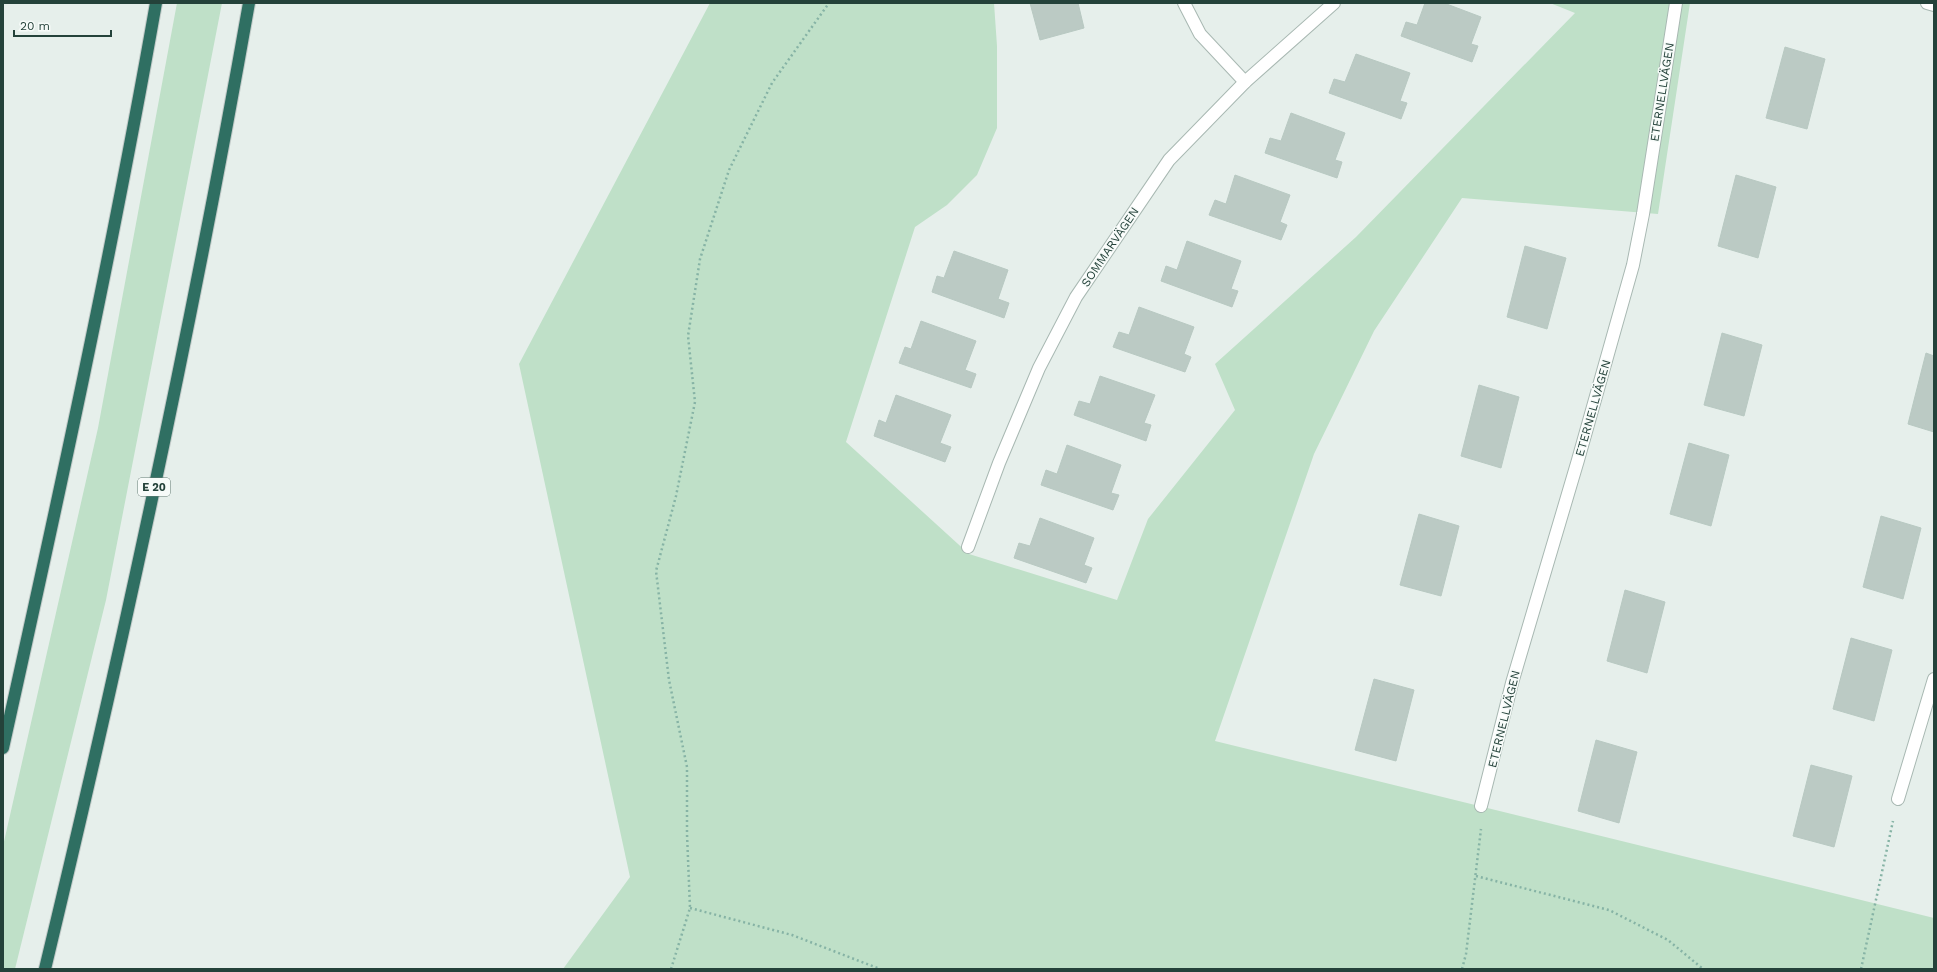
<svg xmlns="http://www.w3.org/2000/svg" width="1937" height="972" viewBox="0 0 1937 972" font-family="'Work Sans',sans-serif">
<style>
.green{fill:#bfe0c8}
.building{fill:#bbcac4;stroke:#b8c9c2}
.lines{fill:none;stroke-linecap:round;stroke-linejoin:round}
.minor-casing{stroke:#a8b8b2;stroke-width:14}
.highway-casing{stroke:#c2cac8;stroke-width:14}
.path{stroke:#86b3a5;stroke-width:2.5;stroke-dasharray:2 3;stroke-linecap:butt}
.minor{stroke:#fff;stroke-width:12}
.highway{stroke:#2f6f62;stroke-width:12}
.labels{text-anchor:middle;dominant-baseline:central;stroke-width:3;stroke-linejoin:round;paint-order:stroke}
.shield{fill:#f7fbf9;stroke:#637a73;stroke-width:1}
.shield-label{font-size:11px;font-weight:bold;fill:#24423a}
.street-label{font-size:12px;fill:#24423a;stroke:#f7fbf9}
</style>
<rect width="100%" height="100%" fill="#e6efeb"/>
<g class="green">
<path d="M177,3H222L106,600L15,969H3V846L98,428Z"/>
<path d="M710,3H994L997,46V128L977,175L947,205L915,227L846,442L969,554L1117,600L1148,519L1235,410L1215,364L1356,237L1575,13L1550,3H1690L1658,214L1462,198L1374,331L1314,454L1215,741L1934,918V969H563L630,877L519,364Z"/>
</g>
<g class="building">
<path d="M1030,3H1078L1084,28L1040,40Z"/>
<path d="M1425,3H1444L1481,17L1471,44L1478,46L1472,62L1401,36L1406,22L1417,25Z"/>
<path d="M1785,47L1825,59L1807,129L1766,118Z"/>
<path d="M1356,54L1410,73L1400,101L1407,103L1401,119L1329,93L1334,79L1345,82Z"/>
<path d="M1291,113L1345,133L1335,160L1342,162L1337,178L1265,153L1270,138L1281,141Z"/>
<path d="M1235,175L1290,195L1280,222L1287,225L1281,240L1209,215L1215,200L1226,204Z"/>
<path d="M1736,175L1776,187L1758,258L1718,246Z"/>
<path d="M1187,241L1241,261L1231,289L1238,291L1232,307L1161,281L1166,266L1177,270Z"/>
<path d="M1525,246L1566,258L1547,329L1507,317Z"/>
<path d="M954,251L1008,270L998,299L1009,303L1004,318L932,292L937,276L944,278Z"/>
<path d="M1139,307L1194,327L1184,354L1191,357L1185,372L1113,347L1119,332L1129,335Z"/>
<path d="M921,321L976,341L965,370L976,374L971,388L899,363L905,347L911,349Z"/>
<path d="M1722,333L1762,345L1744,416L1704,405Z"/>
<path d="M1926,353L1934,356V432L1908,424Z"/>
<path d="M1100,376L1155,395L1144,423L1151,425L1146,441L1074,415L1079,401L1090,404Z"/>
<path d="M1479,385L1519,397L1501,468L1461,456Z"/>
<path d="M896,395L951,415L940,443L951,447L945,462L874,436L879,420L886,423Z"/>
<path d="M1689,443L1729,455L1711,526L1670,514Z"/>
<path d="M1067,445L1121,465L1111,493L1119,495L1113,510L1041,485L1046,470L1057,474Z"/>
<path d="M1419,514L1459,526L1441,596L1400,585Z"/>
<path d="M1881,516L1921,528L1903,599L1863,587Z"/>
<path d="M1040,518L1094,538L1084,565L1092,568L1086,583L1014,558L1019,543L1030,546Z"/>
<path d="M1625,590L1665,602L1647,673L1607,661Z"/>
<path d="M1851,638L1892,650L1874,721L1833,709Z"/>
<path d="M1374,679L1414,690L1396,761L1355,750Z"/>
<path d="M1596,740L1637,752L1619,823L1578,811Z"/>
<path d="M1811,765L1852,776L1834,847L1793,836Z"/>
</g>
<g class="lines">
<defs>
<g id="minor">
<path d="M1184,3L1200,34L1245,82"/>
<path d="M1927,3L1934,5"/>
<path d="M968,547L999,463L1039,368L1076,297L1169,160L1245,82L1334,3"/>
<path d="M1898,799L1934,679"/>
<path d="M1481,806L1512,683L1578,460L1633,265L1643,214L1676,3"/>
</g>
<g id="highway">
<path d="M3,748C58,500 112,253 156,3"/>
<path d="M45,969C122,649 192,327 249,3"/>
</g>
</defs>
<use href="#minor" class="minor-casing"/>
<use href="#highway" class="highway-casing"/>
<g class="path">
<path d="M1476,876L1609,910L1668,940L1703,969"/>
<path d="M690,908L792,935L880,969"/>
<path d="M671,969L690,908L687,834V767L669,680L656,571L676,496L695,402L688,336L700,259L729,170L772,83L829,3"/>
<path d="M1462,969L1466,954L1481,829"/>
<path d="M1861,969L1893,821"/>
</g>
<use href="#minor" class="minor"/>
<use href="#highway" class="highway"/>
</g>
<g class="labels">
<rect class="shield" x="138" y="478" width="32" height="18" rx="3"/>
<g class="shield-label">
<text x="154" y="487">E 20</text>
</g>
<g class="street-label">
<text transform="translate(1662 92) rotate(-81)">ETERNELLVÄGEN</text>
<text transform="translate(1110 247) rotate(-56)">SOMMARVÄGEN</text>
<text transform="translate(1593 408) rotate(-74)">ETERNELLVÄGEN</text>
<text transform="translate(1504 719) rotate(-76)">ETERNELLVÄGEN</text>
</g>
</g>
<rect width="1937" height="972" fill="none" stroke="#24423a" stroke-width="8"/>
<path d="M14 30v6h97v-6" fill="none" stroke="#24423a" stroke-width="2"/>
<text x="20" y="30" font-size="12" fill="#24423a" stroke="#f7fbf9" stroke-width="3" paint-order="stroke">20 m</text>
</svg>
